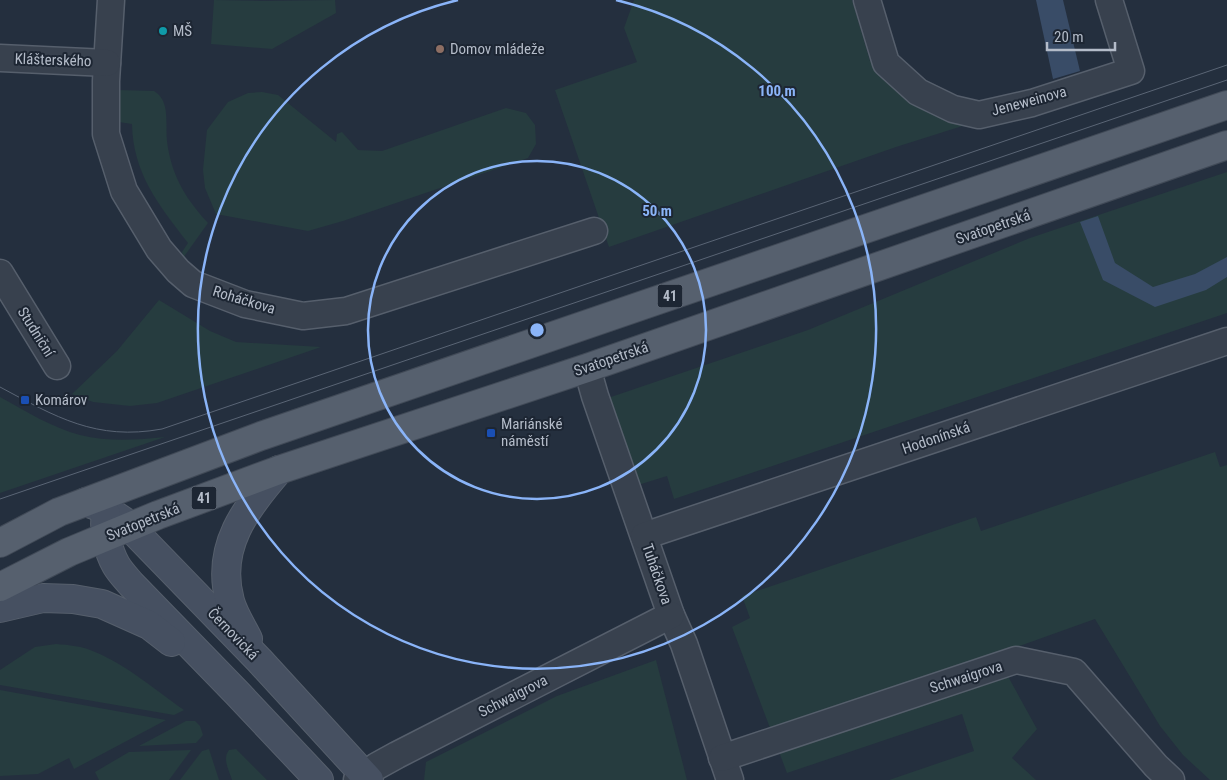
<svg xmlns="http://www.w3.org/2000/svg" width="1227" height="780" viewBox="0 0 1227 780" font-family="'Roboto Condensed',sans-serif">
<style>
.green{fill:#263c3f}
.water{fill:#394c67}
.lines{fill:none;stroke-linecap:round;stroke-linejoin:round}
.street-casing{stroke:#565f6c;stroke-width:29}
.secondary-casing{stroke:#565f6c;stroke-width:30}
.primary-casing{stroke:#414a57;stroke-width:30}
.street{stroke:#38414e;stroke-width:26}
.secondary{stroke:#465061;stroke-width:28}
.primary{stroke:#56606e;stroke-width:28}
.tram{stroke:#5a6575;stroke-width:1}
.ring{fill:none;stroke:#8ab4f8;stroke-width:2.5}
.culture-dot{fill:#0f9aa8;stroke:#1d2633;stroke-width:2}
.education-dot{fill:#8d6e63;stroke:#1d2633;stroke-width:2}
.transit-dot{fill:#1a4fb4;stroke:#1d2633;stroke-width:2}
.labels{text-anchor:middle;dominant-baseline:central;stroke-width:4;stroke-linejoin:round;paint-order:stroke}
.shield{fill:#1d2633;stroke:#878f9c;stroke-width:1}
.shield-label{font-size:14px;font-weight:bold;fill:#b4bcc9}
.poi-label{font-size:15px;fill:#b4bcc9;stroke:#1d2633;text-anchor:start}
.street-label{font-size:15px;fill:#b4bcc9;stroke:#1d2633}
.centre{fill:#8ab4f8;stroke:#1d2633;stroke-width:2.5}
.ring-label{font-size:15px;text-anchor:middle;font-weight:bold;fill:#8ab4f8;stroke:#1d2633;stroke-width:4;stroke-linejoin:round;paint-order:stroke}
</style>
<rect width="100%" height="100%" fill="#242f3e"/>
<g class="green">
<path d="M214,0L264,1L335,0L336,13L272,49L211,44Z"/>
<path d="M634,0H852L870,61L934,97L1013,110L896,147L609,247L555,90L637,62L624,28Z"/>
<path d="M117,90L154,91C171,101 165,125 167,141C168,150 170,159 173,168C180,189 193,207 208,223L183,258L182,252L188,243C159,205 133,174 132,124L119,122Z"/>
<path d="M262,92L278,95L336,142L337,134L342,132L358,150L382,151L506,108L526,113L535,125L536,144L528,158L343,221L308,231L216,214L205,188L203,170L207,130L228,102L248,93Z"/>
<path d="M1227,172V313L674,499L667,476L638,485L608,398L808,330L1030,238Z"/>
<path d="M159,300L210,331L236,342L321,347L157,403L130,406L93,402L72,394L117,351Z"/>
<path d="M0,397C25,411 53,428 80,435C108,442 137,440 165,437L0,493Z"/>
<path d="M1215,452L1220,467L1227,465V780H1210L1183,755L1160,726L1095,619L997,654L1005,671L1037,729L1012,758L1036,780H889L974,751L962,714L787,773L732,627L750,618L742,596L976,517L981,531Z"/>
<path d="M56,644C69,645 82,646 95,652C127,665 155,690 184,710L174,715L0,685V670L35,647Z"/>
<path d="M656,660L687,780H424L426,762L557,696Z"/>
<path d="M0,690L166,720L74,769L69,758L38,774L0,776Z"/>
<path d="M186,721H195L200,726L203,735L196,743L139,746Z"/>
<path d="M209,749L219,780H180L202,751Z"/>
<path d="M236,749L267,780H232C229,770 222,759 229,750Z"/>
<path d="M191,750L169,780H99L95,772L129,752Z"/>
</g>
<g class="water">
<path d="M1036,0H1063L1080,71L1053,79Z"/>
<path d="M1098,216L1115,263L1153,287L1195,274L1227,257V277L1206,290L1155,307L1103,280L1080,222Z"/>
</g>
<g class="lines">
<defs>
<g id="street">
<path d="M111,0L106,81V134L124,191L159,249L178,271L193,284L245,304L303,316L346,311L594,231"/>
<path d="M867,0L886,63L918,92L953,109L979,115L1032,103L1131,71L1109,0"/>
<path d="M0,58L107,63"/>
<path d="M0,273L57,366"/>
<path d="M587,368L595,396L671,615L684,644L730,780"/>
<path d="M644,536L1227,341"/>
<path d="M722,758L1016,660L1074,672L1156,766L1171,780"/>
<path d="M357,780L377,766L397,755L671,615"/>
</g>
<g id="secondary">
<path d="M86,502L107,510L125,522L259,660L369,780"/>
<path d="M106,514C103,529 108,551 116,565C120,572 126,578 131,584L237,693L319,780"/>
<path d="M0,608L43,598L73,599L102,604L149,625L171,642"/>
<path d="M248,639C242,627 233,613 230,601C215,547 246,508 279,470"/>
</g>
<g id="primary">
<path d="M0,543L59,512L261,436L1227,105"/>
<path d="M0,587L69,552L158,515L279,470L587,368L1227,145"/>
</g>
</defs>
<use href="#street" class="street-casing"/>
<use href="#secondary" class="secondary-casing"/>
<use href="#primary" class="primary-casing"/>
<use href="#street" class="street"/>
<use href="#secondary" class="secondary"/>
<use href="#primary" class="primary"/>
<g class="tram">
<path d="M0,387C56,417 96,441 162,429L1227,65"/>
<path d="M0,499L1227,80"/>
</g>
</g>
<g class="ring">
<circle cx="537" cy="330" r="169"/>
<path d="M616 0A339 339 0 1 1 458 0"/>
</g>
<circle class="culture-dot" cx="163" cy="31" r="5"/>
<circle class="education-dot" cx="440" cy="49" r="5"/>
<g class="transit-dot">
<rect x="20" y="395" width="10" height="10" rx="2.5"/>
<rect x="486" y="428" width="10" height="10" rx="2.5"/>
</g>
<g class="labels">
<g class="shield">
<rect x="657.5" y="284.5" width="25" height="23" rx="4"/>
<rect x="191.5" y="486.5" width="25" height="23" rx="4"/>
</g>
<g class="shield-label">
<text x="670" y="296">41</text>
<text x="204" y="498">41</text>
</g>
<g class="poi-label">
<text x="173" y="31">MŠ</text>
<text x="450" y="49">Domov mládeže</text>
<text x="35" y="400">Komárov</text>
<text x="501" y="424">Mariánské<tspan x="501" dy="17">náměstí</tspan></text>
</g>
<g class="street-label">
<text transform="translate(53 60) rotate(2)">Klášterského</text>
<text transform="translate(1029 101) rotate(-15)">Jeneweinova</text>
<text transform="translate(993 227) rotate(-19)">Svatopetrská</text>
<text transform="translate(244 300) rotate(17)">Roháčkova</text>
<text transform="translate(36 332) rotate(58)">Studniční</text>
<text transform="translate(611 359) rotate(-19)">Svatopetrská</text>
<text transform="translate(936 438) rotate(-19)">Hodonínská</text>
<text transform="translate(143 522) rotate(-22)">Svatopetrská</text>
<text transform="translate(657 574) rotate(71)">Tuháčkova</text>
<text transform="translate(233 634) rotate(46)">Černovická</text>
<text transform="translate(966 677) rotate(-18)">Schwaigrova</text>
<text transform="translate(513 696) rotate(-27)">Schwaigrova</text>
</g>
</g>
<circle cx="537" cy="330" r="8" class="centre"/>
<g class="ring-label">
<text x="777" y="96">100 m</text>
<text x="657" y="216">50 m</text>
</g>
<path d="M1047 42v8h68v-8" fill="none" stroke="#b4bcc9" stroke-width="2.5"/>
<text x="1054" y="42" font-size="15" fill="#b4bcc9" stroke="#1d2633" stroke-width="4" paint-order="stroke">20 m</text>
</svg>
